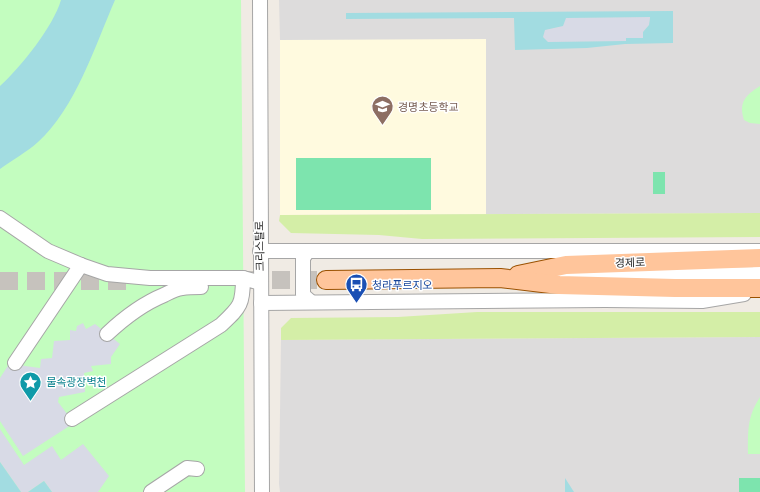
<svg xmlns="http://www.w3.org/2000/svg" width="760" height="492" viewBox="0 0 760 492" font-family="'Sofia Sans Condensed','Noto Sans KR',sans-serif">
<style>
.residential{fill:#dddcdc}
.education{fill:#fffadf}
.grass{fill:#d4eea7}
.park{fill:#c3fdbf}
.pitch{fill:#7de4ae}
.plaza{fill:#d8dae6}
.water{fill:#a2dce1;fill-rule:evenodd}
.lines{fill:none;stroke-linecap:round;stroke-linejoin:round}
.major-tunnel{stroke:#c6c2bd;stroke-width:18;stroke-dasharray:18 9;stroke-linecap:butt}
.minor-casing{stroke:#a6a6a6;stroke-width:16}
.major-casing{stroke:#9a5100;stroke-width:20}
.minor{stroke:#fff;stroke-width:14}
.major{stroke:#ffc59b;stroke-width:18}
.labels{text-anchor:middle;dominant-baseline:central;stroke-width:3;stroke-linejoin:round;paint-order:stroke}
.education-label{font-size:11px;fill:#785e54;stroke:#fff;text-anchor:start}
.street-label{font-size:11px;fill:#1f1f1f;stroke:#fff}
.transit-label{font-size:11px;fill:#164399;stroke:#fff;text-anchor:start}
.culture-label{font-size:11px;fill:#0d838f;stroke:#fff;text-anchor:start}
</style>
<rect width="100%" height="100%" fill="#f0ebe4"/>
<g class="residential">
<path d="M279,0H760V213L486,214V40H280Z"/>
<path d="M760,337V492H280L279,484L281,340Z"/>
</g>
<path class="education" d="M486,39V214L280,215V40Z"/>
<g class="grass">
<path d="M760,213V237L422,239L379,235L291,233L279,221L280,215Z"/>
<path d="M477,312H760V337L281,340V328L291,318L398,317Z"/>
</g>
<g class="park">
<path d="M0,0H241L245,492H0Z"/>
<path d="M760,86V124L750,123L744,120C738,102 746,95 760,86Z"/>
<path d="M760,397V454H748C748,431 747,417 760,397Z"/>
</g>
<g class="pitch">
<rect x="296" y="158" width="135" height="52"/>
<rect x="653" y="172" width="12" height="22"/>
<rect x="739" y="478" width="21" height="14"/>
</g>
<g class="plaza">
<path d="M650,17L649,25L643,32V38H626V41L548,42L543,37L545,30L560,27L566,18Z"/>
<path d="M83,323L86,329L95,324L120,344L111,357V364L91,366L93,371L84,373L85,392L59,397L58,402L74,423L23,456L0,421V378L11,361L25,366L40,368L41,359L52,358L54,341L70,340V330L76,331L77,326Z"/>
<path d="M0,429L24,465L52,446L61,460L83,444L109,476L98,492H52L44,481L28,492H21L0,462Z"/>
</g>
<g class="water">
<path d="M61,0H115C95,46 75,109 38,142C27,152 12,160 0,169V86C21,67 53,27 61,0Z"/>
<path d="M673,11V43L625,44L587,48L515,50L514,18L346,19V13ZM566,18L650,17V18L649,25L643,32V38H626V41L548,42L543,37L545,30L563,26Z"/>
<path d="M0,462L21,492H0Z"/>
<path d="M565,478L574,492H565Z"/>
<path d="M44,481L52,492H28Z"/>
</g>
<g class="lines">
<g class="major-tunnel">
<path d="M245,280H326"/>
<path d="M0,281H129"/>
</g>
<defs>
<g id="minor">
<path d="M260,0L262,492"/>
<path d="M0,218L48,251L81,265L107,274L150,278H243L261,283"/>
<path d="M260,251H760"/>
<path d="M308,251L303,258V295L311,302"/>
<path d="M544,275L760,274"/>
<path d="M261,303L605,300L702,301L744,294"/>
<path d="M107,334C124,318 142,304 164,295C170,292 175,289 182,288C188,287 194,287 201,287"/>
<path d="M15,363L81,265"/>
<path d="M72,419L221,325C240,307 243,305 243,278"/>
<path d="M151,492L187,468L197,469"/>
</g>
<g id="major">
<path d="M518,275L566,265L760,258"/>
<path d="M326,280L500,278L559,285L675,288H760"/>
</g>
</defs>
<use href="#minor" class="minor-casing"/>
<use href="#major" class="major-casing"/>
<use href="#minor" class="minor"/>
<use href="#major" class="major"/>
</g>
<defs>
<symbol id="school-pin" viewBox="-11 -11 22 30"><path d="M0 17L-7.5 6A9.5 9.5 0 1 1 7.5 6Z" fill="#8d6e63" stroke="#fff"/><path d="M0-5L7-2L0 1L-7-2ZM-4 1L0 2.5L4 1V4Q0 6-4 4Z" fill="#fff"/></symbol>
<symbol id="bus-pin" viewBox="-11 -11 22 30"><path d="M0 17L-7.5 6A9.5 9.5 0 1 1 7.5 6Z" fill="#1a4fb4" stroke="#fff"/><path d="M-5-6H5V4H4V6H2V4H-2V6H-4V4H-5ZM-3.5-4V0h7V-4ZM-3.5 1.2v1.5H-2V1.2ZM2 1.2v1.5H3.5V1.2Z" fill="#fff"/></symbol>
<symbol id="sight-pin" viewBox="-11 -11 22 30"><path d="M0 17L-7.5 6A9.5 9.5 0 1 1 7.5 6Z" fill="#0f9aa8" stroke="#fff"/><path d="M0-6L1.8-2.2L6-1.7L2.9 1.2L3.7 5.4L0 3.3L-3.7 5.4L-2.9 1.2L-6-1.7L-1.8-2.2Z" fill="#fff"/></symbol>
</defs>
<g fill-rule="evenodd">
<use href="#school-pin" x="370" y="94" width="25" height="34"/>
<use href="#bus-pin" x="344" y="272" width="25" height="34"/>
<use href="#sight-pin" x="18" y="370" width="25" height="34"/>
</g>
<g class="labels">
<g class="education-label">
<text x="398" y="107">경명초등학교</text>
</g>
<g class="street-label">
<text transform="translate(260 246) rotate(-91)">크리스탈로</text>
<text transform="translate(630 263) rotate(-2)">경제로</text>
</g>
<g class="transit-label">
<text x="372" y="285">청라푸르지오</text>
</g>
<g class="culture-label">
<text x="46" y="382">물속광장벽천</text>
</g>
</g>
</svg>
